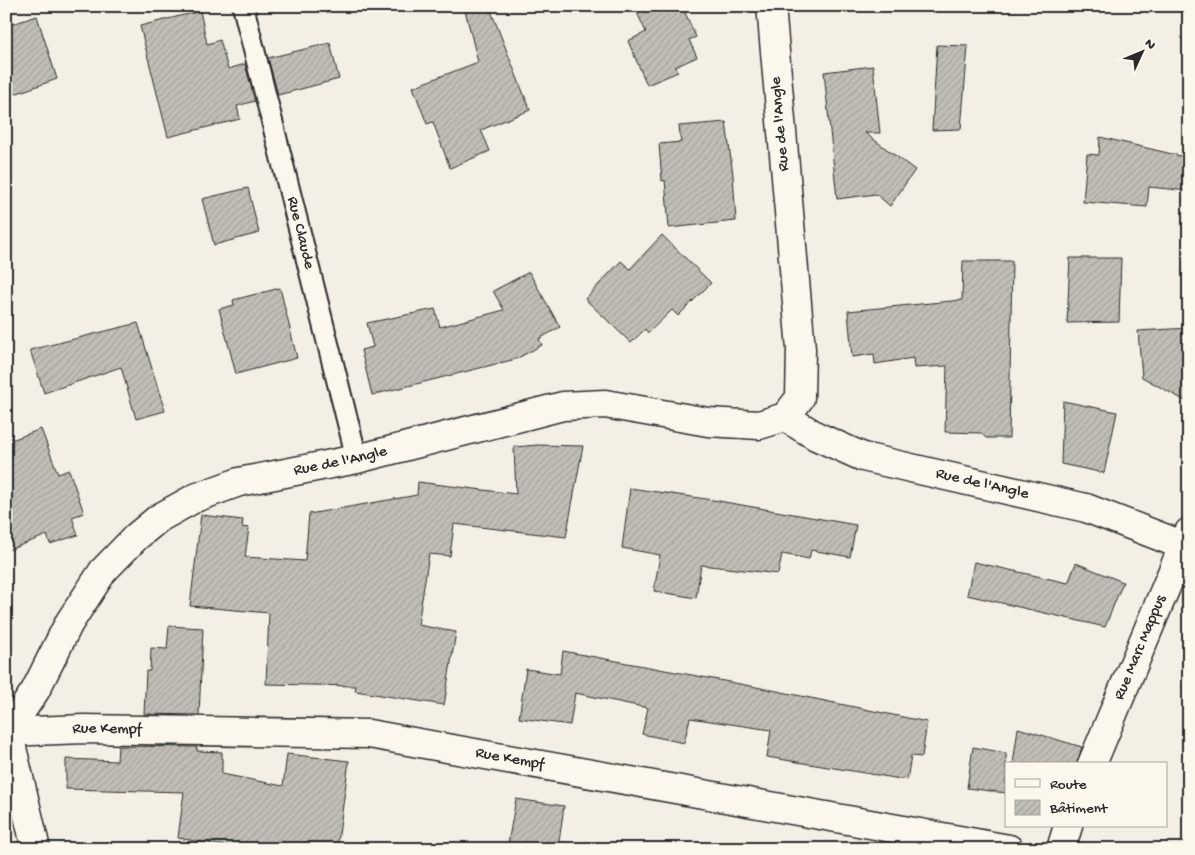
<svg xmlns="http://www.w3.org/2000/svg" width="1195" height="855" viewBox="0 0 1195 855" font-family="'Gochi Hand',sans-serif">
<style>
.building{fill:url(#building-hatch);stroke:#2b2b2b}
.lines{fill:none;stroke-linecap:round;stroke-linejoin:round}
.service-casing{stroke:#2b2b2b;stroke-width:24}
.minor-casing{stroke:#2b2b2b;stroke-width:31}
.service{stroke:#fbf7ec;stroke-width:20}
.minor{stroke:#fbf7ec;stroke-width:28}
.labels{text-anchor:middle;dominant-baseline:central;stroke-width:4;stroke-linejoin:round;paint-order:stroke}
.street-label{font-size:16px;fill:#2b2b2b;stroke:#fbf7ec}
</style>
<defs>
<pattern id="building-hatch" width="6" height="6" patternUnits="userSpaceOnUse" patternTransform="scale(1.25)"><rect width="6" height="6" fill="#c0beb6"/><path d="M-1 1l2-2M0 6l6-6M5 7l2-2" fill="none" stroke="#a5a39d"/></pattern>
</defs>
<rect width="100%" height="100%" fill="#f3efe4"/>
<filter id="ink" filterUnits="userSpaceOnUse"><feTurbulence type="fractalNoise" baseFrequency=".02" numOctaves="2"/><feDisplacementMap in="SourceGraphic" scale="10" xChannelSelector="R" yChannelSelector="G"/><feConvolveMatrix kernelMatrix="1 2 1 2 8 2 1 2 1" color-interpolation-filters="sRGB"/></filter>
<g filter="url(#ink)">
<g class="building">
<path d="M464,6H489L530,110L481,130L490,151L450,168L433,122L427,124L413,87L478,62Z"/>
<path d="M634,6H682L696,37L689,40L697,57L675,67L678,72L647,85L628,41L646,32Z"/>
<path d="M200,11L207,44L220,40L228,69L245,64L255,101L237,106L240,119L168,137L140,26Z"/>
<path d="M37,16L57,79L6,97V26Z"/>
<path d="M330,43L339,79L278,95L268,58Z"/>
<path d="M937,45L968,46L961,129L932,130Z"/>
<path d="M873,66L880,133H865L915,170L890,206L876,194L837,199L824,72Z"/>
<path d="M726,122L733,175L736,221L669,228L665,180L662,181L659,144L681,142L679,126Z"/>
<path d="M1100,137L1189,158V191L1149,187L1147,207L1083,202L1087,154L1099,155Z"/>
<path d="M248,188L259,233L214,245L202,199Z"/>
<path d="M662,235L711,283L678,316L672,310L648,333L645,329L631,343L585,299L621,261L630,269Z"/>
<path d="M1070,258H1121L1119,322L1067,323Z"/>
<path d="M963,261H1012L1009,438H986L981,433L945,432L947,366L914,368L913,358L875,364L874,354L852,357L848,311L962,300Z"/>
<path d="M529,272L560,327L539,339L542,345L516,359L372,395L361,350L373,347L367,323L435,309L440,327L504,310L493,291Z"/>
<path d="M280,288L297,358L236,374L219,309L234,305L233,300Z"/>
<path d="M138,323L165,411L136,419L121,367L44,393L30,350Z"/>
<path d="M1189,328V403L1142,377L1138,331Z"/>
<path d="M1063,401L1117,412L1104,473L1061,464Z"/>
<path d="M41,429L58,474L69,470L84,513L72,517L78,535L50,544L47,535L6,551V442Z"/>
<path d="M538,445L583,446L566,537L454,524L450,556L429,554L418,625L456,632L444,705L355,691L356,686L266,684L269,613L190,606L201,515L243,520L242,527L249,528L245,557L305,561L309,514L417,495L418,482L516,494L514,447Z"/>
<path d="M630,488L713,500L856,525L850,557L811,550L809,559L782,554L778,574L701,565L696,598L654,591L660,555L622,548Z"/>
<path d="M974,562L1068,583L1076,563L1123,582L1105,627L967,595Z"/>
<path d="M169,626L203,628L199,715L144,714L146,671H150L151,648L167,649Z"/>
<path d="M563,651L772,690L927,722L922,757L911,756L907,780L767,757L771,730L690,718L684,743L642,734L648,708L575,693L570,725L519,718L526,669L560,674Z"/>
<path d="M1018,728L1082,747L1077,764H1013Z"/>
<path d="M118,746L197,747V751L222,752V774L283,786L287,754L349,761L337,849H225V846L178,838L184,792L66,789V759L117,761Z"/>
<path d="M973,747L1006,753V793L967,788Z"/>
<path d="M516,799L564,806L558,849H507Z"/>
</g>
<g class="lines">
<defs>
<g id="service">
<path id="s1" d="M243,6L357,459"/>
</g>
<g id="minor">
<path id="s2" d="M785,417L816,436L863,457L1086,508L1182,545"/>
<path id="s3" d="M8,731L35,691L69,623L103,571L136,537L159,518L195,498L239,482L357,459L563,406L605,404L708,422L759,425L785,417L800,398L801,349L771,6"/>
<path d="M8,731L36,849"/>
<path id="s4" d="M6,732L84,729L369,734L1009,849"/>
<path id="s5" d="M1092,764L1189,532"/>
<path d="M1061,849L1068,826"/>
</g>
</defs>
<use href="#service" class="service-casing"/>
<use href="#minor" class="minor-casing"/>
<use href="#service" class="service"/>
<use href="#minor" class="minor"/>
</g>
</g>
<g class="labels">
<g class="street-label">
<text transform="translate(781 124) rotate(-95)">Rue de l'Angle</text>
<text stroke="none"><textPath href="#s1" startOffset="234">Rue Claude</textPath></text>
<text stroke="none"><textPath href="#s3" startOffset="455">Rue de l'Angle</textPath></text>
<text stroke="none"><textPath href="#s2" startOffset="210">Rue de l'Angle</textPath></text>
<text stroke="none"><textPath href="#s5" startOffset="126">Rue Marc Mappus</textPath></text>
<text stroke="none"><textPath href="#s4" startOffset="101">Rue Kempf</textPath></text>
<text stroke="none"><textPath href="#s4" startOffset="506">Rue Kempf</textPath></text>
</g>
</g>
<rect width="1195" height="855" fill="none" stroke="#fbf7ec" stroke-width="25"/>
<rect x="12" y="12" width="1170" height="830" fill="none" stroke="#2b2b2b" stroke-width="2" filter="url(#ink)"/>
<rect x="1005" y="762" width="162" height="65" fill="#fbf7ec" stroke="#a8a59f"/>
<rect x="1015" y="779" width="25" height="8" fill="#fbf7ec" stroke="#a8a59f"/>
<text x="1050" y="788" font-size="15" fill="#2b2b2b">Route</text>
<rect x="1015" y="800" width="25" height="15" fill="url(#building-hatch)" stroke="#a8a59f"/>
<text x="1050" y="812" font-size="15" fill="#2b2b2b">Bâtiment</text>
<g transform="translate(1142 52) rotate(46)" stroke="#fbf7ec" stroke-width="4" paint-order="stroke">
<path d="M0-4L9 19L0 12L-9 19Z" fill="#2b2b2b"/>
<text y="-8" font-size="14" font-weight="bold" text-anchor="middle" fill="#2b2b2b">N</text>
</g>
</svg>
